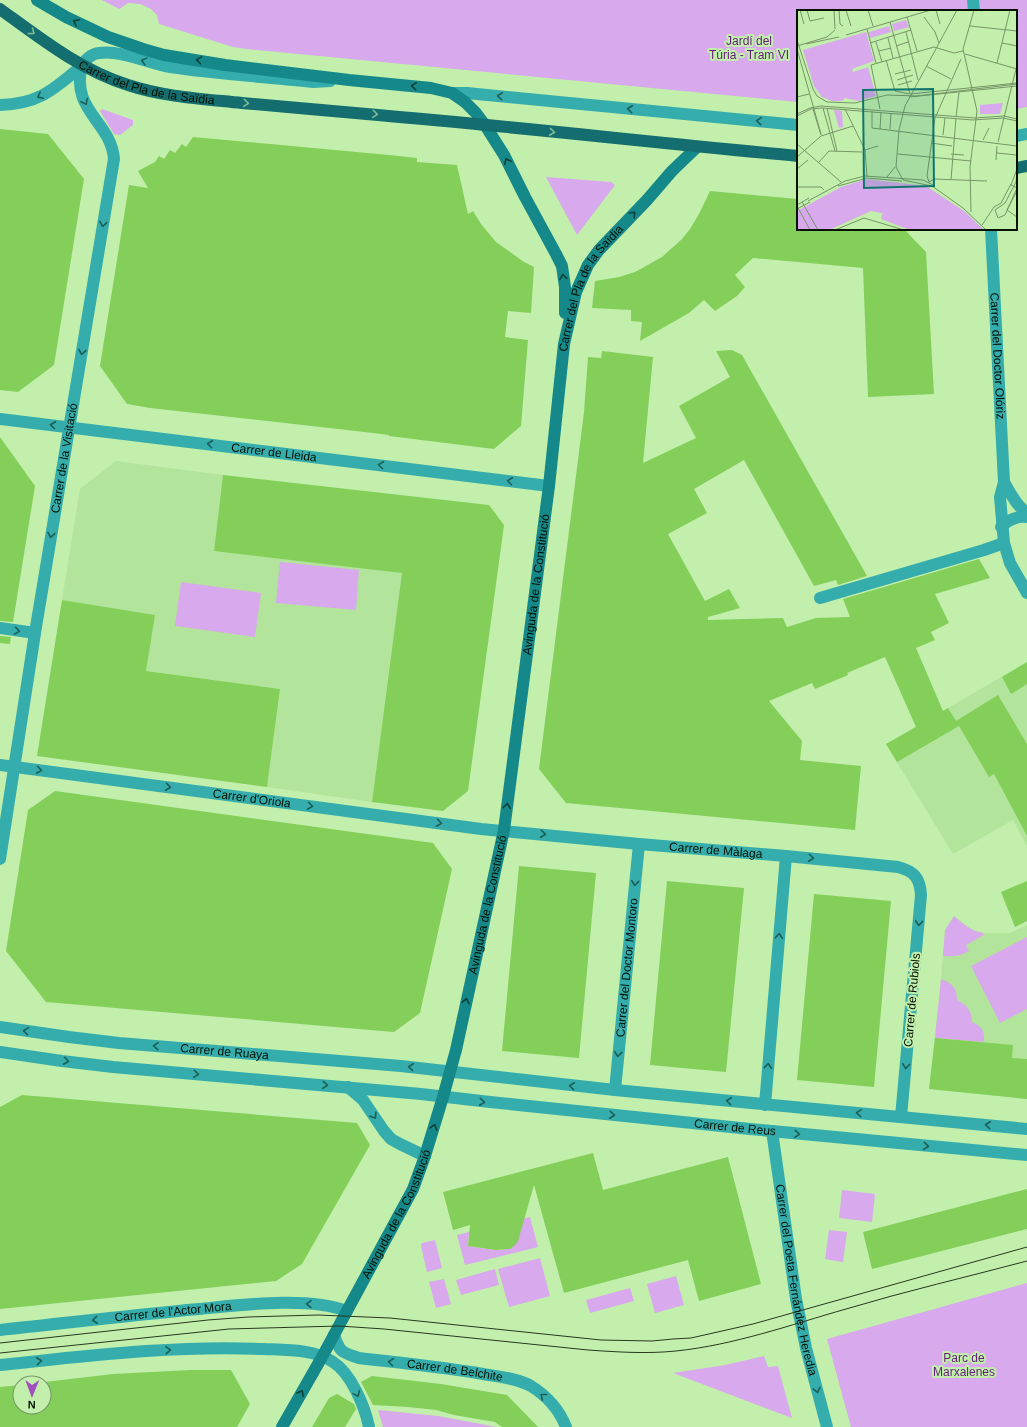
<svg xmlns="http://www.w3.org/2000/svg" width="1027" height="1427" viewBox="0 0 1027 1427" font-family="Arial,sans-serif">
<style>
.built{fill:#b3e49b}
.green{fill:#d8a9ec;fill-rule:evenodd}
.building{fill:#84ce5a}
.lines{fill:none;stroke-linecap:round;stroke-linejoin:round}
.pedestrian{stroke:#35adad;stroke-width:12}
.minor{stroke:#35adad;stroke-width:12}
.tertiary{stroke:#35adad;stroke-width:12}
.secondary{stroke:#158889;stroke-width:12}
.primary{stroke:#146d6e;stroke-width:12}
.tram{stroke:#26391f;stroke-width:1}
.oneway{stroke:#0b4137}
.oneway2{stroke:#7cbb93}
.oneway3{stroke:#1c5f56}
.labels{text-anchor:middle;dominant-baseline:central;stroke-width:4;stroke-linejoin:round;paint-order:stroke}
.park-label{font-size:12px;fill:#631c7c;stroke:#c2efac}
.street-label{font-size:12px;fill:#041100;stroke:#c2efac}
.inset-road{fill:none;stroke:#769667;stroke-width:1}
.view{fill:#0f766e;fill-opacity:0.15;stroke:#0f766e;stroke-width:2}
.inset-edge{fill:none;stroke:#041100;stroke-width:2}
</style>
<rect width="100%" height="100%" fill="#c2efac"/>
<g class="built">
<path d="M116,461L223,475L214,551L373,569L403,570L372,802L267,787L280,689L146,671L154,615L62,600L80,489Z"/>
<path d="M1027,662V846L1013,820L953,854L886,744Z"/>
<path d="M954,916L971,929L983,933H1010L1027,925V1099L929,1089L941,979L945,930Z"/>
</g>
<g class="green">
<path d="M102,0H1027V107L1016,109V11H798V102L246,49L233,47L159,24L157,15L151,9L140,4L128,3L119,9Z"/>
<path d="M102,109L133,120V125L120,135L114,134L100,111Z"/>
<path d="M546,177L611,182L615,185L577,235Z"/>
<path d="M280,562L359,570L356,610L276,603Z"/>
<path d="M181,582L261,593L255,637L175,626Z"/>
<path d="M954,916C963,924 971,931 983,933L984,935L966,945L969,951C960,956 953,957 943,956L945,930Z"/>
<path d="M1027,937V1009L1000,1023L971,966Z"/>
<path d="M941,979C952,983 957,988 957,1000C967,1005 972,1011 972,1022C982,1026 985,1032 984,1042L935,1038Z"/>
<path d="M842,1190L875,1194L872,1222L839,1218Z"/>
<path d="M530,1217L538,1247L465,1265L457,1235ZM520,1225C520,1260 492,1249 468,1246L469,1233L498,1236Z"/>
<path d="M829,1230L847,1232L843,1262L825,1259Z"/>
<path d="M435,1240L442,1268L427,1272L421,1246L422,1243Z"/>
<path d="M540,1258L550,1296L509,1307L498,1269Z"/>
<path d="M495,1269L499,1285L461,1295L456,1280Z"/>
<path d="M676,1276L684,1305L655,1313L647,1284Z"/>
<path d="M444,1279L451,1304L436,1308L429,1282Z"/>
<path d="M1027,1283V1427H851L827,1339Z"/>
<path d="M630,1288L634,1301L590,1313L586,1300Z"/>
<path d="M764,1356L768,1367L778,1366L792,1418L673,1373L725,1365Z"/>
<path d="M378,1410L438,1416L497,1427H383Z"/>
</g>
<g class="building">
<path d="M0,129L48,134L84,179L54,365L18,392L0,390Z"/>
<path d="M193,137L389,155L417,158V162L457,165L468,214L473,211L481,224L496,242L524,262L534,267L531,313L508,311L505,337L528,340L521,426L494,449L389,436V435L356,431L150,408L127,404L100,366L129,185L148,188L138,171L155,162L159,156L164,159L170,150L175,153L182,144L186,147Z"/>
<path d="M710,191L798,199V229H904L926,252L934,394L868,397L863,268L753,258L735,275L745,287L737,296L715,311L704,300L689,313L640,341L642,322L631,321V310L592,308L595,281L619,277L635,272L662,257L682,239L690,229L699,214Z"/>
<path d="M732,350L742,355L867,576L838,585L836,580L814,586L744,460L694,489L707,513L668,534L705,601L729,589L740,608L708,617V620L783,618L787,627L816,618L850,617L843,599L979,559L990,578L935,594L949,623L931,632L935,640L916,648L943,711L948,708L956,721L998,695L1027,744V836L994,774L989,777L959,726L897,762L886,744L916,727L885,657L847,673L848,675L815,689L812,683L769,701L802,741L800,760L861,766L855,830L566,803L539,769L584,412L588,357L601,358L602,351L653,357L643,463L696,438L679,406L730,377L716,351Z"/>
<path d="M0,437L35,486L13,622L0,621Z"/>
<path d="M223,475L489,505L504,525L468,791L443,811L372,802L402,573L214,551Z"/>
<path d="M62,600L155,615L146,671L280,689L267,787L37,756Z"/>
<path d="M0,636L11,637L10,644L0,643Z"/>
<path d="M1027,662V684L1011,694L1002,677Z"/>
<path d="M55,791L433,843L452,869L420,1013L394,1032L46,1002L6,951L28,810Z"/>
<path d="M519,866L596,873L579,1058L502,1051Z"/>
<path d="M667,881L744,888L726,1072L650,1065Z"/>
<path d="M1027,881V921L1015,927L1001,892Z"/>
<path d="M814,894L891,901L874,1087L797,1080Z"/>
<path d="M935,1038L1013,1045L1012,1058L1027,1059V1099L929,1089Z"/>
<path d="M22,1095L357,1123L370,1145L302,1264L276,1281L0,1309V1107Z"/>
<path d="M593,1153L603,1190L728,1157L761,1284L699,1301L688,1260L564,1293L534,1185L518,1241L515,1245L510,1249L496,1250L468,1246L470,1225L453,1230L443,1192Z"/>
<path d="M1027,1189V1229L872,1269L863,1232Z"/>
<path d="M190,1370H231L250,1404L237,1427H0V1387L20,1385V1407H44V1383H36L113,1374Z"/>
<path d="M372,1376L441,1384L507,1395L538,1427H502L495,1422L454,1415L436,1410L408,1407L373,1405L361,1382Z"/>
<path d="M337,1394L354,1404L356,1409L345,1427H312L329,1398Z"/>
</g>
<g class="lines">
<path class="pedestrian" d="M973,0L974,11"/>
<g class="minor">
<path d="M452,93H467L798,125"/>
<path d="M0,105C36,104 51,92 78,69C84,63 89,54 99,53C123,50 147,63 170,67C218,74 265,77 313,82L330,81"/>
<path d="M1016,136L1027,134"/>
<path id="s1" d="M991,229L1004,482L1000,497L1004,543L1010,563L1027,593"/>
<path id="s2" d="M0,419L549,486"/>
<path d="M1004,482C1011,494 1016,505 1027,513"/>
<path d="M1001,527C1008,520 1017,516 1027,517"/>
<path d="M820,598L984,550L1004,543"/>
<path d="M0,628L35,633"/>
<path id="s3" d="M0,765L481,829L639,844L786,856L898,867C914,871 920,878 921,895L901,1117"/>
<path id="s4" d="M0,859L35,633L114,159C111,121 70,111 82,65"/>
<path d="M348,1087L363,1100L384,1131L391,1139L400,1144L425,1156"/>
<path id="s5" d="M615,1090L639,844"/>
<path d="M765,1105L786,856"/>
<path id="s6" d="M772,1131L796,1299L806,1348L827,1427"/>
<path id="s7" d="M0,1330C66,1323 133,1315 199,1309C241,1305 308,1296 347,1311"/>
<path id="s8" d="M334,1335C340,1353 342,1352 359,1358C401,1363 442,1367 483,1374C499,1377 517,1378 531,1386C547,1396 559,1409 566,1427"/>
<path d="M0,1365C87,1356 175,1345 263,1349C285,1350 314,1349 333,1362C351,1373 365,1407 369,1427"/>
</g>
<g class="tertiary">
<path id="s9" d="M0,1027L69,1037L119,1043L401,1066L615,1090L1027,1129"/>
<path id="s10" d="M0,1052L62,1061L113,1067L421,1094L490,1102L750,1129L1027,1155"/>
</g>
<g class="secondary">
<path d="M37,0L66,17L108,37L143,49L164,55L225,65L349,80L431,88L452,93L465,102L476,113L485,125L504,155L525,197L556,254L562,266L565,287V313"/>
<path id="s11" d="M282,1427L322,1357L413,1189L425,1156L443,1097L456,1050L504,830L549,486L564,344L576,292L588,265L599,250L647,200L672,171L697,147"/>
</g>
<g class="primary">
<path id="s12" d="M0,9C40,38 80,70 128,85C164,97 204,99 242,103C287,107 333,111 378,115C518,127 658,143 798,156"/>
<path d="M1016,168L1027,166"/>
</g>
<g class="tram">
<path d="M0,1343L208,1320L248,1317L318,1315L390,1318L601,1340L652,1341L673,1339L691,1338L753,1324L1027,1247"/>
<path d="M0,1353L229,1329L339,1326L384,1329L588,1350C617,1352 647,1354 676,1351C734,1345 790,1325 846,1309C906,1291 967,1277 1027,1261"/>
</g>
</g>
<defs><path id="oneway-chevron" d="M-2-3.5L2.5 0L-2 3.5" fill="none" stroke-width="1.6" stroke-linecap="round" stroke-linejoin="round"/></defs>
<g class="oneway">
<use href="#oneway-chevron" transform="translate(76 22) rotate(-154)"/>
<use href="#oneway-chevron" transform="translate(199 60) rotate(-171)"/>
<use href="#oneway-chevron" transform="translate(414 86) rotate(-175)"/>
<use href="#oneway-chevron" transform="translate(507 161) rotate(-116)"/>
<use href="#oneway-chevron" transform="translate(633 214) rotate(-46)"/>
<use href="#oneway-chevron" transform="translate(563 277) rotate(-99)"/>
<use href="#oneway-chevron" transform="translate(507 806) rotate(-83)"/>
<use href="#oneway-chevron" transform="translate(466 1001) rotate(-77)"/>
<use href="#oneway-chevron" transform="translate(434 1127) rotate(-73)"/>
<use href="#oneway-chevron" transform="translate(301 1393) rotate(-60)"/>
</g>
<g class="oneway2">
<use href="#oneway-chevron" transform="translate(32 32) rotate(36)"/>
<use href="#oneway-chevron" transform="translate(246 103) rotate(5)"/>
<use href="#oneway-chevron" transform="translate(375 114) rotate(5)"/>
<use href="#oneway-chevron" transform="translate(552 132) rotate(6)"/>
</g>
<g class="oneway3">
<use href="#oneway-chevron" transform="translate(144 61) rotate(-165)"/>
<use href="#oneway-chevron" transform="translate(40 96) rotate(153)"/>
<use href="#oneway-chevron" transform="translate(500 96) rotate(-174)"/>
<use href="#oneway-chevron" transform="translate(85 102) rotate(63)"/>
<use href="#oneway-chevron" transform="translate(630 109) rotate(-174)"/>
<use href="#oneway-chevron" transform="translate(759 121) rotate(-175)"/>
<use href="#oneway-chevron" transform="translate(103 224) rotate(99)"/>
<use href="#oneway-chevron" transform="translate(82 352) rotate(99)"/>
<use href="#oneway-chevron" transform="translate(53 425) rotate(-173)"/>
<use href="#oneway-chevron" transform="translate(210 444) rotate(-173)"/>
<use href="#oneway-chevron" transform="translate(381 465) rotate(-173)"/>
<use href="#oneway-chevron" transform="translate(510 481) rotate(-173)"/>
<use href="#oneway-chevron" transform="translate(51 535) rotate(100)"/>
<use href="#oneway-chevron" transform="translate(17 631) rotate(9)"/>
<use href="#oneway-chevron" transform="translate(39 770) rotate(8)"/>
<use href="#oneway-chevron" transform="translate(168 787) rotate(8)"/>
<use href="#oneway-chevron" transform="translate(310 806) rotate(8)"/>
<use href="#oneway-chevron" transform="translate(439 823) rotate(8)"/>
<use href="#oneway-chevron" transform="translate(543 834) rotate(6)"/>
<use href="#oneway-chevron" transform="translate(811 858) rotate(6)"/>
<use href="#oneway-chevron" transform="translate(635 883) rotate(96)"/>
<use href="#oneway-chevron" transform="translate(919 923) rotate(95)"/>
<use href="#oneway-chevron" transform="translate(779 936) rotate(-85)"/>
<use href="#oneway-chevron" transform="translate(26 1031) rotate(-172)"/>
<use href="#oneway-chevron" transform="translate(156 1046) rotate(-175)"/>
<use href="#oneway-chevron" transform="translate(618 1054) rotate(96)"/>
<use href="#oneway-chevron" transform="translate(66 1061) rotate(7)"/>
<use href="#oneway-chevron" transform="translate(768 1066) rotate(-85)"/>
<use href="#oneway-chevron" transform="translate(906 1066) rotate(95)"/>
<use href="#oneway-chevron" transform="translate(411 1067) rotate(-174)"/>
<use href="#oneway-chevron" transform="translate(196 1074) rotate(5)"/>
<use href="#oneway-chevron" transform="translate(325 1085) rotate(5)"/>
<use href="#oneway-chevron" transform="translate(572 1086) rotate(-174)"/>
<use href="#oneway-chevron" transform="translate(729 1101) rotate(-174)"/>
<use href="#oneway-chevron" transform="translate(482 1102) rotate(6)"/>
<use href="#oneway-chevron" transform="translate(859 1113) rotate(-175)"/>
<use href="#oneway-chevron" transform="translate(612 1115) rotate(6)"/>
<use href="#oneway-chevron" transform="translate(374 1116) rotate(57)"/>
<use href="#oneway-chevron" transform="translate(988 1125) rotate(-174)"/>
<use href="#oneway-chevron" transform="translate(797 1134) rotate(5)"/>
<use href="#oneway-chevron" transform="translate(926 1146) rotate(5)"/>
<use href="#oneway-chevron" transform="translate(309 1304) rotate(-178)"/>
<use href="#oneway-chevron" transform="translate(95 1320) rotate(174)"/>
<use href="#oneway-chevron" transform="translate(168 1350) rotate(-4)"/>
<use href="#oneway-chevron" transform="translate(39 1361) rotate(-6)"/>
<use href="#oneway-chevron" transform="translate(391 1362) rotate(-173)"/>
<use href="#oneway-chevron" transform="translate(817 1390) rotate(76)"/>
<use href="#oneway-chevron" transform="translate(357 1394) rotate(66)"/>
<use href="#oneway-chevron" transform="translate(543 1396) rotate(-141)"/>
</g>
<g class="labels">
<g class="park-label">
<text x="749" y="41">Jardí del<tspan x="749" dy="14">Túria - Tram VI</tspan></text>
<text x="964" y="1358">Parc de<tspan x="964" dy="14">Marxalenes</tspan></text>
</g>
<g class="street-label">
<text stroke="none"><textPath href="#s12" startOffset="167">Carrer del Pla de la Saïdia</textPath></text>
<text stroke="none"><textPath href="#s11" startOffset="1195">Carrer del Pla de la Saïdia</textPath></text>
<text stroke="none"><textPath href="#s1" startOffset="127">Carrer del Doctor Olóriz</textPath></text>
<text stroke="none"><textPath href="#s2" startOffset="276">Carrer de Lleida</textPath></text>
<text stroke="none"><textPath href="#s4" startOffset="406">Carrer de la Visitació</textPath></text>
<text stroke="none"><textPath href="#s11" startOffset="890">Avinguda de la Constitució</textPath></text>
<text stroke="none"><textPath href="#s3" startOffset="254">Carrer d'Oriola</textPath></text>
<text stroke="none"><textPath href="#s3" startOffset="721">Carrer de Màlaga</textPath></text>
<text stroke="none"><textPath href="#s11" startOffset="566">Avinguda de la Constitució</textPath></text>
<text stroke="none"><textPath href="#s5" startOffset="123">Carrer del Doctor Montoro</textPath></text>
<text transform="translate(912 1000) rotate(-85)">Carrer de Rubiols</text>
<text stroke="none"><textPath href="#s9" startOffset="226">Carrer de Ruaya</textPath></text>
<text stroke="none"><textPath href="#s10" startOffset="739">Carrer de Reus</textPath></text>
<text stroke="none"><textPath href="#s11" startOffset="242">Avinguda de la Constitució</textPath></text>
<text stroke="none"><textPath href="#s6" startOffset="151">Carrer del Poeta Fernández Heredia</textPath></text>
<text stroke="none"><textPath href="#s7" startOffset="174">Carrer de l'Actor Mora</textPath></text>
<text stroke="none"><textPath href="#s8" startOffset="133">Carrer de Belchite</textPath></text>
</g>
</g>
<g transform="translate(797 10)">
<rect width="220" height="220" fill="#c2efac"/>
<path d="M109,10L112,17L97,21L95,14ZM92,16L94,22L73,28L72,22ZM69,22L77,51L55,59L56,62L71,57L79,86L62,91L48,88L45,91H35L25,87L17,76L6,40ZM206,93L203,104H183V95ZM37,100L45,101L46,117L42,118ZM70,169L129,176L167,201L187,220H113L84,209L85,204H89L74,201L32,220H0V201L44,177Z" fill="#d8a9ec"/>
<path class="inset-road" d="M3,0L7,14M10,0L13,11L27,8M37,0L38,19M42,0L43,14L46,16M49,0L54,16M71,0L76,16M139,0L143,14M160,0L108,96L102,120L99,157L106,170L135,176L166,198L189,220M110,7L120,41M127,7L138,22L142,33M93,12L113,84L220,73M173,16L220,21M70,19L79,53M109,22L121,70M49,25L134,0M91,28L96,48M0,30L16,79L20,86L30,92L58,93L90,85L120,86L220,74M79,32L85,52M73,33L114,20M205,33L220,36M9,34L42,27M0,36L30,27L38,20M99,36L111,32M0,39L24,124M82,41L94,38M168,44L220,59M89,50L98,81L112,84M200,53L213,0M129,56L154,69M98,64L114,60M100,70L116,65M101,75L115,71M0,87L12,84M112,87L220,76M26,98L38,141M30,98L40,141M16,99L24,125M48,99L68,140L70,167M83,99L74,55L137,37L157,43L166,41M75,101V118L220,136M0,104L13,98L24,96L178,108L207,106L220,109M0,106L14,99L25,98L176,110L206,108L220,111M159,107L162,82M83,119L84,102M93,119L94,103M146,125L148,108M186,130L192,118M201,132L220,55M134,133L155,136M0,134L44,172M68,140L81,136M200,143L219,145M101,144L174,151M154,144L167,145M0,147L24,126L56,116M199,150L200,136M22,152L32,141L65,142M0,159L11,150M220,159L214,175L220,178M220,163L219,172L208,193L198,200L201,208L208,205L220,178M90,167L98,157M154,170L159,108M132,172L130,166L138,108L164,49M132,172L137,169L190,171M41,176L70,168L105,171M0,177H24L27,180M220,181L210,200L220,207M11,191L48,171L68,166L126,170L138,176M5,192L21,220M0,195L12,188M0,196L13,220M0,199L13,192M174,202L173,157L180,101L166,39L177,0M185,215L197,197L204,193L214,174M38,220L67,208L107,220"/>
<path class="view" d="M136,79L137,176L67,178L66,80Z"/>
<rect width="220" height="220" class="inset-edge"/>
</g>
<g transform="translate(32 1395) rotate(181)"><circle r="19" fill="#c2efac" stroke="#769667"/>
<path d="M0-3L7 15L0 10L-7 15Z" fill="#a150c0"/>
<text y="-6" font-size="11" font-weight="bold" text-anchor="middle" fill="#041100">N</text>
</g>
</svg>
